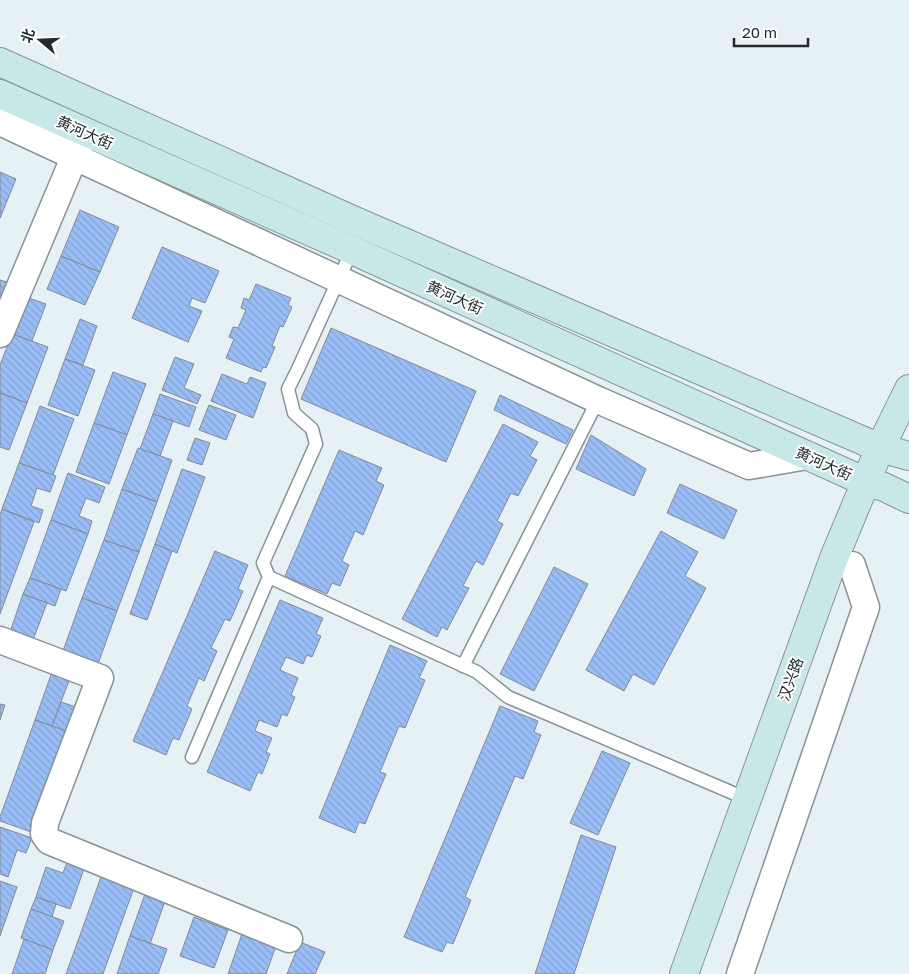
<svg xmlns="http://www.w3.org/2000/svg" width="909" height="974" viewBox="0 0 909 974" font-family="'Golos Text','Noto Sans SC',sans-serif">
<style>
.building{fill:url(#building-back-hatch);stroke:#858a92}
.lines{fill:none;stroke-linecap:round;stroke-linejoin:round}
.lane-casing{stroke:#899397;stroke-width:15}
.street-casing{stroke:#899397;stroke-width:29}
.secondary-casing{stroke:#899397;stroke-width:30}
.lane{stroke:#fff;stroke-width:12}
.street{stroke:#fff;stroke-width:26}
.secondary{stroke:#c7e8e7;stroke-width:28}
.labels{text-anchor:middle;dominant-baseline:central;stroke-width:4;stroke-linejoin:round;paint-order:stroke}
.street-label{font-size:15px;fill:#25292b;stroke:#fbfdfe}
</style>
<defs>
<pattern id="building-back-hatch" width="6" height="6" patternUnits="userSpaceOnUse" patternTransform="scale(1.25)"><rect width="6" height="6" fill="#99bef7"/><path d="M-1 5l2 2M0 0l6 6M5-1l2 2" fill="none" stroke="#84a3d4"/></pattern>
</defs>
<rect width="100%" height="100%" fill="#e6f1f6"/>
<g class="building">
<path d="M0,172L16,179L0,218Z"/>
<path d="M80,210L119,227L100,272L61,256Z"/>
<path d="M162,247L219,271L205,303L192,298L189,306L202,311L188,342L132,318Z"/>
<path d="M61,256L100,272L85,305L47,289Z"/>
<path d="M0,280L7,282L0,303Z"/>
<path d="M256,284L291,298L288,305L292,307L283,327L280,326L272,346L275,347L266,368L263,367L261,372L226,358L234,339L229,337L233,327L238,328L246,310L241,308L244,298L249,300Z"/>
<path d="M26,297L46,304L32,341L12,334Z"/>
<path d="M80,319L97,326L83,365L65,359Z"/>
<path d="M331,328L476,391L446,462L301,399Z"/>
<path d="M12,334L48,347L27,403L0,393V365Z"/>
<path d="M175,357L194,364L184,388L201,395L197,404L162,390Z"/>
<path d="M65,359L95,370L78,416L48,405Z"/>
<path d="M113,372L146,384L127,435L94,423Z"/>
<path d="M222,374L247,384L250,377L266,383L253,418L211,401Z"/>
<path d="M0,393L27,403L9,450L0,447Z"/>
<path d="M160,394L196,407L189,427L153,414Z"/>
<path d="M500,395L573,430L566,444L494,410Z"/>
<path d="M209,405L236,415L226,440L199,430Z"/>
<path d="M40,406L74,419L53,475L19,463Z"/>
<path d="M153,414L173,421L160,456L140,449Z"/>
<path d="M94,423L127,435L109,484L76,472Z"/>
<path d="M503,424L538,442L530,456L537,460L518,496L511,493L497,521L503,524L483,565L476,561L463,586L469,588L447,630L442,627L437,637L402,619Z"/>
<path d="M591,435L646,469L634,496L576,469Z"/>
<path d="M195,438L210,443L202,465L187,460Z"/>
<path d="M138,448L172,460L157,502L122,489Z"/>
<path d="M339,450L382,468L376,481L384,485L363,535L355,531L342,561L349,565L340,586L332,583L327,594L285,576Z"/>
<path d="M19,463L56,476L50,492L37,488L31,506L43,510L39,523L2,509Z"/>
<path d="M182,469L205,477L177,553L155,544Z"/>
<path d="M68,473L105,487L99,503L86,498L79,516L92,521L88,534L51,520Z"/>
<path d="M680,484L737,510L724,539L667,513Z"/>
<path d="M122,489L157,502L139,552L104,540Z"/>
<path d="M2,509L34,522L0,614V515Z"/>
<path d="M51,520L88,534L66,591L30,578Z"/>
<path d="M661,531L698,552L685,576L706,588L654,685L633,674L624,691L586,670Z"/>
<path d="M104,540L139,552L117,611L82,598Z"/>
<path d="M155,544L172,551L147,620L130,614Z"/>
<path d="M215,551L248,565L238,589L243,591L230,621L225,619L211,648L217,651L204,681L199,678L187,706L192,709L179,740L173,738L166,755L133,741Z"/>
<path d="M554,567L588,584L534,691L500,674Z"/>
<path d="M30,578L61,589L55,606L23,594Z"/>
<path d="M23,594L47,603L33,640L10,632Z"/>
<path d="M82,598L117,611L98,664L63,651Z"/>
<path d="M280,600L323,618L316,634L321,636L312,657L307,655L303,664L286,657L280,670L298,678L291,695L295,697L287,716L282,714L277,727L259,720L255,731L272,738L266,752L270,754L262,774L258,772L250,791L207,772Z"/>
<path d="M390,645L427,661L419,678L425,680L405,728L399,726L380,772L386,774L365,824L359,822L355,833L319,818Z"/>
<path d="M52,672L70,678L52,726L35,720Z"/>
<path d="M61,702L76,707L67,732L52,726Z"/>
<path d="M0,704L5,705L0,720Z"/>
<path d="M500,706L538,721L534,732L541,735L523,779L515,776L465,897L471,900L453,944L447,942L442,952L404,937Z"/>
<path d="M35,720L69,732L34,833L0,821V817Z"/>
<path d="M602,751L630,763L598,835L570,823Z"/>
<path d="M0,827L32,838L26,853L17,850L8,877L0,874Z"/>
<path d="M581,835L616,847L574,974H535Z"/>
<path d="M69,857L86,863L70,909L36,897L46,867L63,873Z"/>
<path d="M102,874L135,885L103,974H66Z"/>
<path d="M0,881L17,887L0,936Z"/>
<path d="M145,894L165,901L150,944L130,936Z"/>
<path d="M36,897L56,904L52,917L31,909Z"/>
<path d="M31,909L64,921L53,950L21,938Z"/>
<path d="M194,917L228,930L214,968L180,956Z"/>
<path d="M243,931L277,943L266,974H228Z"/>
<path d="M130,936L167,949L158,974H117Z"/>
<path d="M24,939L53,950L45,974H12Z"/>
<path d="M300,942L325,952L315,974H287Z"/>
</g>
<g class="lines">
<defs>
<g id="lane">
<path d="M352,250L298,369L288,389L294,413L312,429L316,444L263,563L269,577L477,672L508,697L747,799"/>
<path d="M463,666L598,400"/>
<path d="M192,757L269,577"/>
</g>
<g id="street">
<path d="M0,122L598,400L749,466L807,456"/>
<path d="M0,334L81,141"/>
<path d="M0,640L100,678L45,823L44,834L49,841L289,939"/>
<path d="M740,974L866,607L852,565"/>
</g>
<g id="secondary">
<path d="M0,62L355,221L880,448L909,456"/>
<path d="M0,94L352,250L866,482L884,487L909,499"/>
<path d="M684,974L834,558L880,448L909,389"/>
</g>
</defs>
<use href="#lane" class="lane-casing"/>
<use href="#street" class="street-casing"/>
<use href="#secondary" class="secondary-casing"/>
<use href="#lane" class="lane"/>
<use href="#street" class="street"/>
<use href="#secondary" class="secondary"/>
</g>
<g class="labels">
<g class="street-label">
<text transform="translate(85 132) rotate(24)">黄河大街</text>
<text transform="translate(455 297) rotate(24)">黄河大街</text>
<text transform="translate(824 463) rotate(24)">黄河大街</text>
<text transform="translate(790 679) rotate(-70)">汉兴路</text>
</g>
</g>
<g transform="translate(40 40) rotate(289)" stroke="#fbfdfe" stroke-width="4" paint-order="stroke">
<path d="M0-4L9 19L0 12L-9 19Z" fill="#25292b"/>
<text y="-8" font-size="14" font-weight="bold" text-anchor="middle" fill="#25292b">北</text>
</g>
<path d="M734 38v8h74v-8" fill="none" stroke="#25292b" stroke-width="2.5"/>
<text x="742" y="38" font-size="15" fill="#25292b" stroke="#fbfdfe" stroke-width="4" paint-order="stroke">20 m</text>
</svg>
